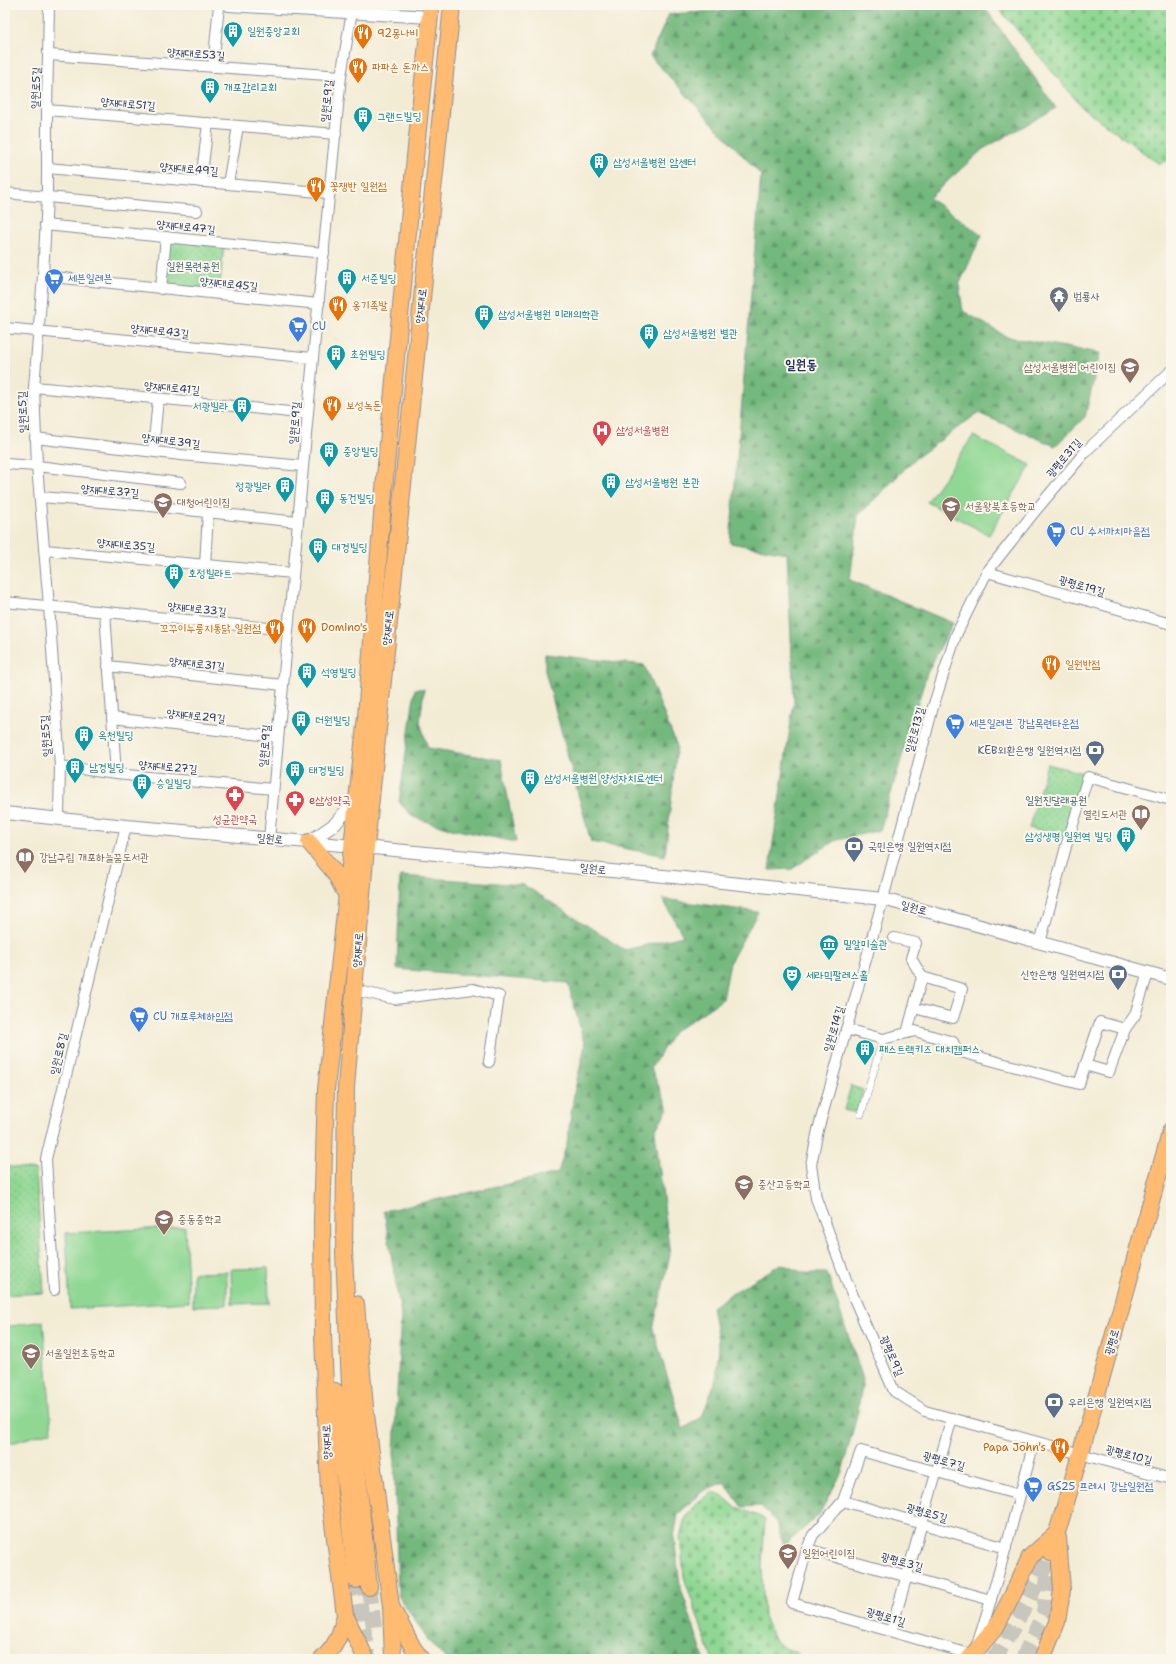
<svg xmlns="http://www.w3.org/2000/svg" width="1176" height="1664" viewBox="0 0 1176 1664" font-family="'Shantell Sans','Poor Story',sans-serif">
<style>
.forest{fill:url(#forest-firs);stroke:#47746e}
.cemetery{fill:url(#cemetery-stones);stroke:#558378}
.park{fill:url(#park-dots);stroke:#558378}
.garden{fill:#8fd793;stroke:#558378}
.lines{fill:none;stroke-linecap:round;stroke-linejoin:round}
.primary-tunnel{stroke:#c8c6bd;stroke-width:16;stroke-dasharray:16 8;stroke-linecap:butt}
.pedestrian-casing{stroke:#878e9a;stroke-width:8}
.minor-casing{stroke:#878e9a;stroke-width:12}
.tertiary-casing{stroke:#878e9a;stroke-width:14}
.primary-casing{stroke:#878e9a;stroke-width:18}
.pedestrian{stroke:#fff;stroke-width:7}
.minor{stroke:#fff;stroke-width:10}
.tertiary{stroke:#fff;stroke-width:12}
.primary{stroke:#ffbb71;stroke-width:16}
.labels{text-anchor:middle;dominant-baseline:central;stroke-width:4;stroke-linejoin:round;paint-order:stroke}
.culture-label{font-size:11px;fill:#0d838f;stroke:#fbf7ec;text-anchor:start}
.food-label{font-size:11px;fill:#c56008;stroke:#fbf7ec;text-anchor:start}
.street-label{font-size:11px;fill:#1b2f5e;stroke:#fbf7ec}
.park-label{font-size:11px;fill:#38596b;stroke:#fbf7ec}
.shop-label{font-size:11px;fill:#366cbe;stroke:#fbf7ec;text-anchor:start}
.worship-label{font-size:11px;fill:#5b616d;stroke:#fbf7ec;text-anchor:start}
.education-label{font-size:11px;fill:#785e54;stroke:#fbf7ec;text-anchor:start}
.health-label{font-size:11px;fill:#be3a42;stroke:#fbf7ec;text-anchor:start}
.service-label{font-size:11px;fill:#4e5e75;stroke:#fbf7ec;text-anchor:end}
.quarter-label{font-size:13px;font-weight:bold;fill:#1b2f5e;stroke:#fbf7ec}
</style>
<defs>
<pattern id="forest-firs" width="22" height="20" patternUnits="userSpaceOnUse"><rect width="22" height="20" fill="#73b87d"/><path d="M5 1l3.5 6h-7zM16 11l3.5 6h-7z" fill="#5e966a"/></pattern>
<pattern id="cemetery-stones" width="16" height="16" patternUnits="userSpaceOnUse"><rect width="16" height="16" fill="#8fd793"/><path d="M2 7V4a2 2 0 0 1 4 0v3zM10 15v-3a2 2 0 0 1 4 0v3z" fill="#7bb981"/></pattern>
<pattern id="park-dots" width="8" height="8" patternUnits="userSpaceOnUse"><rect width="8" height="8" fill="#8fd793"/><path d="M2 2h.1M6 6h.1" fill="none" stroke="#7bb981" stroke-width="1.8" stroke-linecap="round"/></pattern>
</defs>
<rect width="100%" height="100%" fill="#fbf7ec"/>
<filter id="ink" filterUnits="userSpaceOnUse"><feTurbulence type="fractalNoise" baseFrequency=".025" numOctaves="2"/><feDisplacementMap in="SourceGraphic" scale="8" xChannelSelector="R" yChannelSelector="G"/><feConvolveMatrix kernelMatrix="1 2 1 2 8 2 1 2 1" color-interpolation-filters="sRGB"/></filter>
<filter id="wash" filterUnits="userSpaceOnUse"><feTurbulence type="fractalNoise" baseFrequency=".012" numOctaves="4" result="noise"/><feDisplacementMap in="SourceGraphic" scale="16" xChannelSelector="R" yChannelSelector="G"/><feGaussianBlur stdDeviation="0.9" result="paint"/><feColorMatrix in="noise" values="0 0 0 0 0 0 0 0 0 0 0 0 0 0 0 0 0 1.4 0 .05"/><feComposite in="paint" operator="in"/></filter>
<g filter="url(#wash)">
<rect width="100%" height="100%" fill="#f3ecd5"/>
<g class="forest">
<path d="M767,5H983L1056,108L983,149L929,198L982,235L959,285L963,311L1007,337L1100,353L1085,417L1055,446L978,413L916,458L858,516L850,580L953,623L927,673L880,830L834,841L792,869L769,870L794,701L787,553L730,543L761,175L650,56L669,14L767,8Z"/>
<path d="M545,654L644,665L677,746L665,856L591,842L545,671Z"/>
<path d="M415,689H424L420,722L428,748L501,760L516,842L447,828L413,817L399,802Z"/>
<path d="M400,876L524,885L625,950L683,936L663,899L758,912L730,962L723,999L674,1032L651,1068L668,1108L655,1131L670,1255L653,1329L683,1429L702,1417L716,1379L719,1346L712,1307L731,1294L781,1264L804,1273H827L863,1379L858,1411L842,1472L819,1515L784,1546L776,1522L761,1506L742,1507L724,1482L703,1491L678,1514L674,1537L680,1585L704,1659H446L430,1643L398,1595L394,1451L401,1315L384,1211L558,1173L567,1143L574,1093L585,1046L568,983L397,969Z"/>
</g>
<g class="cemetery">
<path d="M996,5H1171V159L1159,164L1083,108Z"/>
<path d="M712,1492L722,1495L734,1506L765,1519L762,1567L764,1617L775,1641L784,1648L796,1652L803,1659H713L711,1656L684,1577L680,1538L684,1521L693,1507Z"/>
</g>
<g class="park">
<path d="M168,239L224,245L219,293L162,287Z"/>
<path d="M1047,764L1083,773L1065,837L1029,828Z"/>
<path d="M851,1086L863,1090L857,1113L844,1110Z"/>
<path d="M5,1166L36,1170L44,1293L5,1295Z"/>
</g>
<g class="garden">
<path d="M973,436L1031,465L989,535L927,502Z"/>
<path d="M185,1227L189,1302L70,1309L66,1233Z"/>
<path d="M268,1268L269,1303L232,1304L231,1269Z"/>
<path d="M227,1272V1305L193,1306V1273Z"/>
<path d="M43,1321L52,1431L5,1445V1327Z"/>
</g>
</g>
<g filter="url(#ink)">
<g class="lines">
<g class="primary-tunnel">
<path d="M356,1580L368,1659"/>
<path d="M369,1587L374,1628"/>
<path d="M992,1659L998,1653L1026,1605L1051,1553"/>
<path d="M1023,1659L1044,1613L1049,1567"/>
</g>
<defs>
<path id="pedestrian" d="M861,1114L883,1039"/>
<g id="minor">
<path d="M49,5L47,110V198L43,276L34,387L37,466L49,606L60,766L59,818"/>
<path d="M49,55L341,76"/>
<path d="M213,67L219,5"/>
<path d="M47,110L336,134"/>
<path d="M47,168L330,193"/>
<path d="M201,182L208,123"/>
<path d="M228,184L238,126"/>
<path d="M5,193L197,211"/>
<path d="M45,225L324,253"/>
<path d="M43,276L319,304"/>
<path d="M161,289L166,237"/>
<path d="M5,328L313,358"/>
<path d="M1171,371L1086,451L1036,510L987,572L956,635L933,707L883,899L818,1130L811,1165L816,1198L847,1282L894,1391L925,1411L1171,1479"/>
<path d="M34,387L186,401L308,414"/>
<path d="M35,438L181,455L303,466"/>
<path d="M153,451L158,399"/>
<path d="M5,464L37,466L181,483"/>
<path d="M40,497L151,506L298,522"/>
<path d="M45,550L293,573"/>
<path d="M205,565L208,513"/>
<path d="M987,572L1171,624"/>
<path d="M5,602L288,630"/>
<path d="M105,612L116,774"/>
<path d="M108,666L283,685"/>
<path d="M112,718L278,737"/>
<path d="M60,766L116,774L273,789"/>
<path d="M269,839L313,358L341,76L352,11"/>
<path d="M894,938L916,943L911,958L922,977"/>
<path d="M1040,943L1067,843L1088,777L1171,800"/>
<path d="M354,990L395,999L473,989L499,996L489,1062"/>
<path d="M846,1029L883,1039L915,1031L953,1042L957,1051L1079,1084L1100,1022L1125,1029L1135,1015L1148,973"/>
<path d="M907,1033L922,977L962,989L953,1018L914,1008"/>
<path d="M1085,1065L1109,1072L1125,1029"/>
<path d="M54,1290L46,1159L126,826"/>
<path d="M1020,1495L861,1451L843,1501L813,1535L807,1549L792,1603L973,1655C983,1631 989,1604 997,1579C1010,1533 1022,1488 1034,1442"/>
<path d="M843,1501L1006,1548"/>
<path d="M807,1549L991,1600"/>
<path d="M891,1631L952,1418"/>
</g>
<g id="tertiary">
<path d="M229,5L430,17"/>
<path d="M5,813L126,826L353,846L674,877L883,899L1171,979"/>
<path d="M309,842L335,824L357,798"/>
</g>
<g id="primary">
<path d="M309,842L335,873L348,898"/>
<path d="M356,1304L365,1407L391,1606L393,1659"/>
<path d="M335,1391L356,1580"/>
<path d="M1051,1553L1080,1455L1171,1130"/>
<path d="M369,1587L351,1407L344,1252L346,1087L366,847L452,5"/>
<path d="M393,1610L412,1646L421,1659"/>
<path d="M322,1659C336,1647 341,1633 345,1615"/>
<path d="M366,1659L345,1615L329,1493L323,1335L322,1220L326,1090L366,716L386,465L415,157L431,5"/>
<path d="M969,1659L996,1627L1014,1592L1030,1557L1056,1534"/>
<path d="M1042,1659L1057,1622L1062,1590L1058,1538"/>
</g>
</defs>
<use href="#pedestrian" class="pedestrian-casing"/>
<use href="#minor" class="minor-casing"/>
<use href="#tertiary" class="tertiary-casing"/>
<use href="#primary" class="primary-casing"/>
<use href="#pedestrian" class="pedestrian"/>
<use href="#minor" class="minor"/>
<use href="#tertiary" class="tertiary"/>
<use href="#primary" class="primary"/>
</g>
</g>
<defs>
<symbol id="building-pin" viewBox="-11 -11 22 30"><path d="M0 17L-7.5 6A9.5 9.5 0 1 1 7.5 6Z" fill="#0f9aa8" stroke="#fbf7ec"/><path d="M-4-6H4V6H1V3H-1V6H-4ZM-2.5-4.3h1.7v1.8h-1.7ZM.8-4.3h1.7v1.8H.8ZM-2.5-1h1.7V.8h-1.7ZM.8-1h1.7V.8H.8Z" fill="#fff"/></symbol>
<symbol id="restaurant-pin" viewBox="-11 -11 22 30"><path d="M0 17L-7.5 6A9.5 9.5 0 1 1 7.5 6Z" fill="#e8710a" stroke="#fbf7ec"/><path d="M-5-6h1v4h1v-4h1v4h1v-4h1v5L-1.5 .5V6h-2V.5L-5-1ZM5-6V6H3V1.5H1.5Q1.5-4 5-6Z" fill="#fff"/></symbol>
<symbol id="supermarket-pin" viewBox="-11 -11 22 30"><path d="M0 17L-7.5 6A9.5 9.5 0 1 1 7.5 6Z" fill="#3f7fe0" stroke="#fbf7ec"/><path d="M-6-5.5h2.5l.6 2H6L4.5 2H-2.5L-4.4-4H-6ZM-1.5 3.2a1.3 1.3 0 1 0 .1 0ZM3 3.2a1.3 1.3 0 1 0 .1 0Z" fill="#fff"/></symbol>
<symbol id="temple-pin" viewBox="-11 -11 22 30"><path d="M0 17L-7.5 6A9.5 9.5 0 1 1 7.5 6Z" fill="#6b7280" stroke="#fbf7ec"/><path d="M0-6L5-2H3V0L6.5 2.5H4V6H1.5V3h-3V6H-4V2.5H-6.5L-3 0V-2H-5Z" fill="#fff"/></symbol>
<symbol id="school-pin" viewBox="-11 -11 22 30"><path d="M0 17L-7.5 6A9.5 9.5 0 1 1 7.5 6Z" fill="#8d6e63" stroke="#fbf7ec"/><path d="M0-5L7-2L0 1L-7-2ZM-4 1L0 2.5L4 1V4Q0 6-4 4Z" fill="#fff"/></symbol>
<symbol id="hospital-pin" viewBox="-11 -11 22 30"><path d="M0 17L-7.5 6A9.5 9.5 0 1 1 7.5 6Z" fill="#e0444e" stroke="#fbf7ec"/><path d="M-5-5h3v3.5h4V-5h3V5h-3V1.5h-4V5h-3Z" fill="#fff"/></symbol>
<symbol id="bank-pin" viewBox="-11 -11 22 30"><path d="M0 17L-7.5 6A9.5 9.5 0 1 1 7.5 6Z" fill="#5c6f8a" stroke="#fbf7ec"/><path d="M-6-4H6V4H-6ZM0-2.3a2.3 2.3 0 1 0 0 4.6a2.3 2.3 0 1 0 0-4.6Z" fill="#fff"/></symbol>
<symbol id="pharmacy-pin" viewBox="-11 -11 22 30"><path d="M0 17L-7.5 6A9.5 9.5 0 1 1 7.5 6Z" fill="#e0444e" stroke="#fbf7ec"/><path d="M-2-6h4v4h4v4h-4v4h-4v-4h-4v-4h4Z" fill="#fff"/></symbol>
<symbol id="library-pin" viewBox="-11 -11 22 30"><path d="M0 17L-7.5 6A9.5 9.5 0 1 1 7.5 6Z" fill="#8d6e63" stroke="#fbf7ec"/><path d="M-6-4Q-3-5.5-.7-3.5V5Q-3 3-6 4ZM6-4Q3-5.5 .7-3.5V5Q3 3 6 4Z" fill="#fff"/></symbol>
<symbol id="museum-pin" viewBox="-11 -11 22 30"><path d="M0 17L-7.5 6A9.5 9.5 0 1 1 7.5 6Z" fill="#0f9aa8" stroke="#fbf7ec"/><path d="M0-6L6-3V-2H-6V-3ZM-5-1h2V3h-2ZM-1-1h2V3h-2ZM3-1h2V3H3ZM-6 4H6V6H-6Z" fill="#fff"/></symbol>
<symbol id="theatre-pin" viewBox="-11 -11 22 30"><path d="M0 17L-7.5 6A9.5 9.5 0 1 1 7.5 6Z" fill="#0f9aa8" stroke="#fbf7ec"/><path d="M-5-5.5Q0-4 5-5.5V0Q5 5 0 6Q-5 5-5 0ZM-3.3-2.5H-1v1.5H-3.3ZM1-2.5H3.3v1.5H1ZM-2.8 1Q0 5.5 2.8 1Z" fill="#fff"/></symbol>
</defs>
<g fill-rule="evenodd">
<use href="#building-pin" x="222" y="20" width="22" height="30"/>
<use href="#restaurant-pin" x="352" y="22" width="22" height="30"/>
<use href="#restaurant-pin" x="347" y="56" width="22" height="30"/>
<use href="#building-pin" x="199" y="76" width="22" height="30"/>
<use href="#building-pin" x="352" y="105" width="22" height="30"/>
<use href="#building-pin" x="588" y="151" width="22" height="30"/>
<use href="#restaurant-pin" x="305" y="175" width="22" height="30"/>
<use href="#supermarket-pin" x="43" y="267" width="22" height="30"/>
<use href="#building-pin" x="336" y="267" width="22" height="30"/>
<use href="#temple-pin" x="1048" y="285" width="22" height="30"/>
<use href="#restaurant-pin" x="327" y="294" width="22" height="30"/>
<use href="#building-pin" x="473" y="303" width="22" height="30"/>
<use href="#supermarket-pin" x="287" y="315" width="22" height="30"/>
<use href="#building-pin" x="638" y="322" width="22" height="30"/>
<use href="#building-pin" x="325" y="343" width="22" height="30"/>
<use href="#school-pin" x="1119" y="356" width="22" height="30"/>
<use href="#restaurant-pin" x="321" y="394" width="22" height="30"/>
<use href="#building-pin" x="231" y="395" width="22" height="30"/>
<use href="#hospital-pin" x="591" y="419" width="22" height="30"/>
<use href="#building-pin" x="318" y="440" width="22" height="30"/>
<use href="#building-pin" x="600" y="471" width="22" height="30"/>
<use href="#building-pin" x="274" y="475" width="22" height="30"/>
<use href="#building-pin" x="314" y="487" width="22" height="30"/>
<use href="#school-pin" x="152" y="491" width="22" height="30"/>
<use href="#school-pin" x="940" y="495" width="22" height="30"/>
<use href="#supermarket-pin" x="1045" y="520" width="22" height="30"/>
<use href="#building-pin" x="307" y="536" width="22" height="30"/>
<use href="#building-pin" x="163" y="562" width="22" height="30"/>
<use href="#restaurant-pin" x="296" y="616" width="22" height="30"/>
<use href="#restaurant-pin" x="264" y="617" width="22" height="30"/>
<use href="#restaurant-pin" x="1040" y="653" width="22" height="30"/>
<use href="#building-pin" x="296" y="661" width="22" height="30"/>
<use href="#building-pin" x="290" y="709" width="22" height="30"/>
<use href="#supermarket-pin" x="944" y="712" width="22" height="30"/>
<use href="#building-pin" x="73" y="724" width="22" height="30"/>
<use href="#bank-pin" x="1084" y="739" width="22" height="30"/>
<use href="#building-pin" x="64" y="756" width="22" height="30"/>
<use href="#building-pin" x="284" y="759" width="22" height="30"/>
<use href="#building-pin" x="519" y="767" width="22" height="30"/>
<use href="#building-pin" x="131" y="772" width="22" height="30"/>
<use href="#pharmacy-pin" x="224" y="784" width="22" height="30"/>
<use href="#pharmacy-pin" x="284" y="789" width="22" height="30"/>
<use href="#library-pin" x="1130" y="803" width="22" height="30"/>
<use href="#building-pin" x="1115" y="825" width="22" height="30"/>
<use href="#bank-pin" x="843" y="835" width="22" height="30"/>
<use href="#library-pin" x="14" y="846" width="22" height="30"/>
<use href="#museum-pin" x="818" y="933" width="22" height="30"/>
<use href="#bank-pin" x="1107" y="963" width="22" height="30"/>
<use href="#theatre-pin" x="781" y="964" width="22" height="30"/>
<use href="#supermarket-pin" x="128" y="1005" width="22" height="30"/>
<use href="#building-pin" x="854" y="1038" width="22" height="30"/>
<use href="#school-pin" x="733" y="1173" width="22" height="30"/>
<use href="#school-pin" x="153" y="1208" width="22" height="30"/>
<use href="#school-pin" x="20" y="1342" width="22" height="30"/>
<use href="#bank-pin" x="1043" y="1391" width="22" height="30"/>
<use href="#restaurant-pin" x="1049" y="1436" width="22" height="30"/>
<use href="#supermarket-pin" x="1022" y="1475" width="22" height="30"/>
<use href="#school-pin" x="777" y="1542" width="22" height="30"/>
</g>
<g class="labels">
<g class="culture-label">
<text x="247" y="31">일원중앙교회</text>
<text x="224" y="87">개포감리교회</text>
<text x="377" y="116">그랜드빌딩</text>
<text x="613" y="162">삼성서울병원 암센터</text>
<text x="361" y="278">서준빌딩</text>
<text x="498" y="314">삼성서울병원 미래의학관</text>
<text x="663" y="333">삼성서울병원 별관</text>
<text x="350" y="354">초원빌딩</text>
<text x="228" y="406" text-anchor="end">서광빌라</text>
<text x="343" y="451">중앙빌딩</text>
<text x="625" y="482">삼성서울병원 본관</text>
<text x="271" y="486" text-anchor="end">정광빌라</text>
<text x="339" y="498">동건빌딩</text>
<text x="332" y="547">대경빌딩</text>
<text x="188" y="573">호정빌라트</text>
<text x="321" y="672">석영빌딩</text>
<text x="315" y="720">더원빌딩</text>
<text x="98" y="735">옥천빌딩</text>
<text x="89" y="767">남경빌딩</text>
<text x="309" y="770">태경빌딩</text>
<text x="544" y="778">삼성서울병원 양성자치료센터</text>
<text x="156" y="783">승일빌딩</text>
<text x="1112" y="836" text-anchor="end">삼성생명 일원역 빌딩</text>
<text x="843" y="944">밀알미술관</text>
<text x="806" y="975">세라믹팔레스홀</text>
<text x="879" y="1049">패스트랙키즈 대치캠퍼스</text>
</g>
<g class="food-label">
<text x="377" y="33">92몽나비</text>
<text x="372" y="67">파파손 돈까스</text>
<text x="330" y="186">꽃쟁반 일원점</text>
<text x="352" y="305">옹기족발</text>
<text x="346" y="405">보성녹돈</text>
<text x="321" y="627">Domino's</text>
<text x="261" y="628" text-anchor="end">꼬꾸이누룽지통닭 일원점</text>
<text x="1065" y="664">일원반점</text>
<text x="1046" y="1447" text-anchor="end">Papa John's</text>
</g>
<g class="street-label">
<text transform="translate(196 54) rotate(4)">양재대로53길</text>
<text transform="translate(36 88) rotate(-88)">일원로5길</text>
<text transform="translate(327 101) rotate(-84)">일원로9길</text>
<text transform="translate(128 104) rotate(5)">양재대로51길</text>
<text transform="translate(189 169) rotate(5)">양재대로49길</text>
<text transform="translate(186 227) rotate(6)">양재대로47길</text>
<text transform="translate(229 284) rotate(6)">양재대로45길</text>
<text transform="translate(421 306) rotate(-84)">양재대로</text>
<text transform="translate(160 331) rotate(6)">양재대로43길</text>
<text transform="translate(172 388) rotate(5)">양재대로41길</text>
<text transform="translate(23 412) rotate(-92)">일원로5길</text>
<text transform="translate(295 423) rotate(-85)">일원로9길</text>
<text transform="translate(171 441) rotate(7)">양재대로39길</text>
<text transform="translate(1064 458) rotate(-49)">광평로31길</text>
<text transform="translate(110 491) rotate(5)">양재대로37길</text>
<text transform="translate(126 545) rotate(5)">양재대로35길</text>
<text transform="translate(1082 586) rotate(16)">광평로19길</text>
<text transform="translate(197 609) rotate(6)">양재대로33길</text>
<text transform="translate(388 628) rotate(-84)">양재대로</text>
<text transform="translate(197 664) rotate(6)">양재대로31길</text>
<text transform="translate(196 716) rotate(6)">양재대로29길</text>
<text transform="translate(915 730) rotate(-75)">일원로13길</text>
<text transform="translate(46 736) rotate(-94)">일원로5길</text>
<text transform="translate(265 746) rotate(-85)">일원로9길</text>
<text transform="translate(168 767) rotate(5)">양재대로27길</text>
<text transform="translate(270 839) rotate(5)">일원로</text>
<text transform="translate(593 869) rotate(6)">일원로</text>
<text transform="translate(914 908) rotate(15)">일원로</text>
<text transform="translate(358 950) rotate(-85)">양재대로</text>
<text transform="translate(834 1029) rotate(-74)">일원로14길</text>
<text transform="translate(59 1054) rotate(-77)">일원로8길</text>
<text transform="translate(1112 1342) rotate(-74)">광평로</text>
<text transform="translate(892 1356) rotate(67)">광평로9길</text>
<text transform="translate(327 1442) rotate(-92)">양재대로</text>
<text transform="translate(1129 1455) rotate(15)">광평로10길</text>
<text transform="translate(944 1461) rotate(16)">광평로7길</text>
<text transform="translate(927 1513) rotate(16)">광평로5길</text>
<text transform="translate(902 1562) rotate(16)">광평로3길</text>
<text transform="translate(886 1617) rotate(16)">광평로1길</text>
</g>
<g class="park-label">
<text x="193" y="266">일원목련공원</text>
<text x="1056" y="800">일원진달래공원</text>
</g>
<g class="shop-label">
<text x="68" y="278">세븐일레븐</text>
<text x="312" y="326">CU</text>
<text x="1070" y="531">CU 수서까치마을점</text>
<text x="969" y="723">세븐일레븐 강남목련타운점</text>
<text x="153" y="1016">CU 개포루체하임점</text>
<text x="1047" y="1486">GS25 프레시 강남일원점</text>
</g>
<g class="worship-label">
<text x="1073" y="296">법룡사</text>
</g>
<g class="education-label">
<text x="1116" y="367" text-anchor="end">삼성서울병원 어린이집</text>
<text x="177" y="502">대청어린이집</text>
<text x="965" y="506">서울왕북초등학교</text>
<text x="1127" y="814" text-anchor="end">열린도서관</text>
<text x="39" y="857">강남구립 개포하늘꿈도서관</text>
<text x="758" y="1184">중산고등학교</text>
<text x="178" y="1219">중동중학교</text>
<text x="45" y="1353">서울일원초등학교</text>
<text x="802" y="1553">일원어린이집</text>
</g>
<g class="health-label">
<text x="616" y="430">삼성서울병원</text>
<text x="309" y="800">e삼성약국</text>
<text x="235" y="819" text-anchor="middle">성균관약국</text>
</g>
<g class="service-label">
<text x="1081" y="750">KEB외환은행 일원역지점</text>
<text x="868" y="846" text-anchor="start">국민은행 일원역지점</text>
<text x="1104" y="974">신한은행 일원역지점</text>
<text x="1068" y="1402" text-anchor="start">우리은행 일원역지점</text>
</g>
<g class="quarter-label">
<text x="801" y="364">일원동</text>
</g>
</g>
<rect width="1176" height="1664" fill="none" stroke="#fbf7ec" stroke-width="20"/>
</svg>
